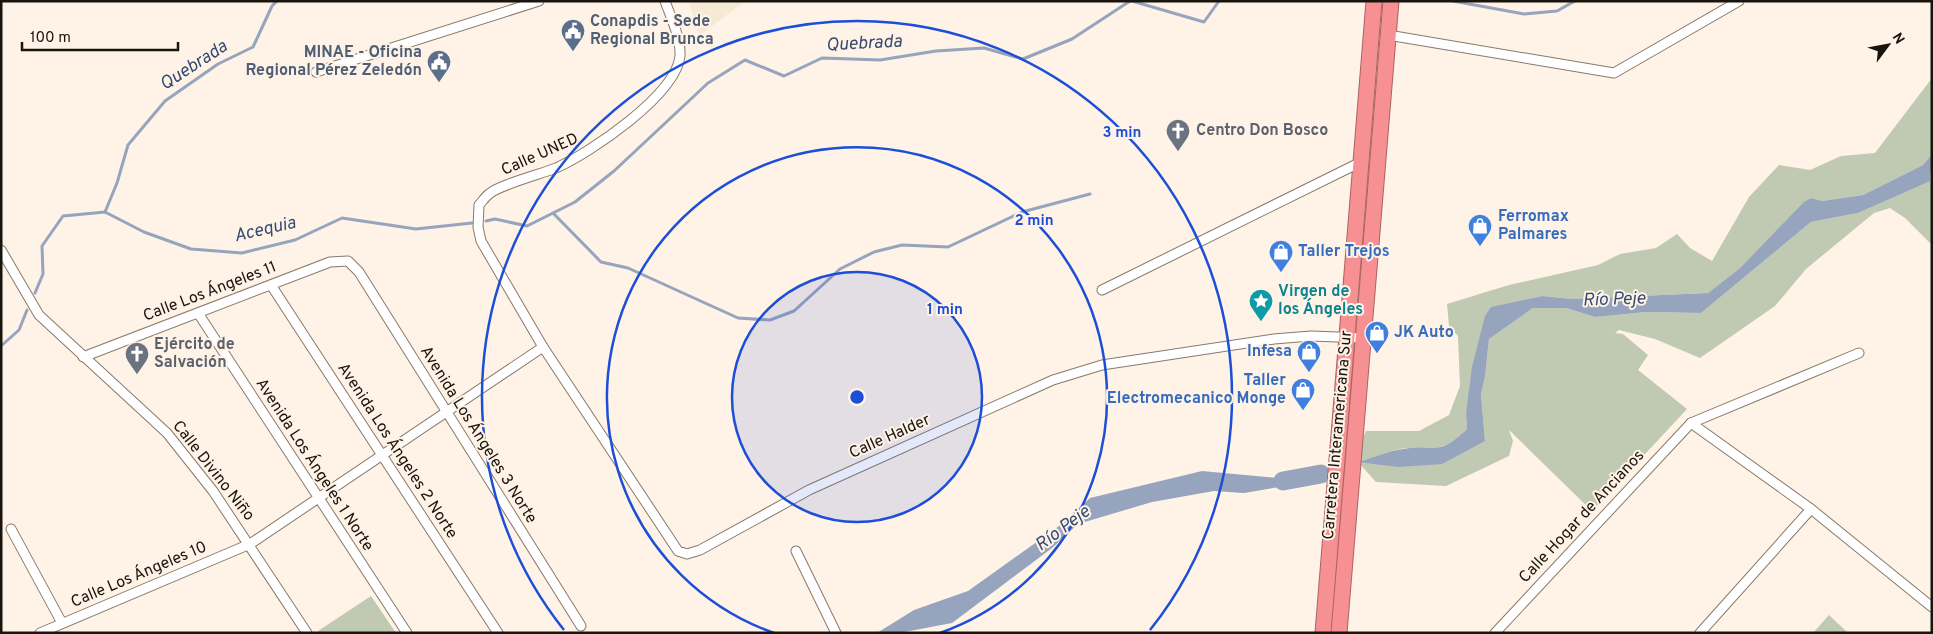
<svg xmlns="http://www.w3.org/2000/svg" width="1933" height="634" viewBox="0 0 1933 634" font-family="Overpass,sans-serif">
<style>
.education{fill:#f6ead5}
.green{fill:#c0c9b1}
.water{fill:#96a4bd}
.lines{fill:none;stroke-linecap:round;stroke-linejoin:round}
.stream{stroke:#96a4bd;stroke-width:3}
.river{stroke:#96a4bd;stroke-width:19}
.street-casing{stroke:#867a6b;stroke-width:11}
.highway-casing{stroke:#a96564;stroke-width:17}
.street{stroke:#fff;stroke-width:9}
.highway{stroke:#f79092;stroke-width:15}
.ring{fill:none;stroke:#1d4ed8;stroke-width:2.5}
.labels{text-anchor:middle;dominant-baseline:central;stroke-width:4;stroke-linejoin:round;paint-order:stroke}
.service-label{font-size:16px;font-weight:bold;fill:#4e5e75;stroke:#fef3e6;text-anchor:start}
.worship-label{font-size:16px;font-weight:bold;fill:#5b616d;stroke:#fef3e6;text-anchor:start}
.street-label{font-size:16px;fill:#19140e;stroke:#fef3e6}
.shop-label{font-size:16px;font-weight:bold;fill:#366cbe;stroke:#fef3e6;text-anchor:start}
.culture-label{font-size:16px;font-weight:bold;fill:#0d838f;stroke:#fef3e6;text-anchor:start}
.water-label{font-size:18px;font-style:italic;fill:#364b72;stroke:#fef3e6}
.centre{fill:#1d4ed8;stroke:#fef3e6;stroke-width:2.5}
.ring-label{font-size:15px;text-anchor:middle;font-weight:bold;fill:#1d4ed8;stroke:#fef3e6;stroke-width:4;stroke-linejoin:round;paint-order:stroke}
</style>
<rect width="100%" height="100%" fill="#fef3e6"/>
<path class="education" d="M689,1H745L699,36Z"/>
<g class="green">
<path d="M1932,78V154L1923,165L1863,195L1822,201L1811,198L1805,202L1740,268L1708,293L1573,299L1542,296L1491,308L1466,413L1467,429C1442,454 1437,446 1406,448C1391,450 1374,458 1360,462L1485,441L1481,394L1485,377L1489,339L1533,308H1566L1595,317L1647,312L1701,313L1811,222L1858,213L1932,179V245L1905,218L1890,208L1874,213L1806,269L1775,306L1700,358L1655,339L1619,330L1615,333L1623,334L1648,355L1638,370L1687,409L1592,511L1509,430L1513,441L1509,456L1446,486L1376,482L1358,462L1359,445L1366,431H1419L1449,415L1460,386L1458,336L1449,326L1447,304L1509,285L1598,265L1620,254L1656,248L1677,234L1690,248L1712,261L1749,197L1779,165L1810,170L1841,156L1875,153Z"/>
<path d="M371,596L396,633H319L318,631Z"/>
<path d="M1829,615L1848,633H1813Z"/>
</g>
<g class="water">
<path d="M1932,154L1930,181L1858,213L1811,222L1701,313L1647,312L1595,317L1566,308H1533L1489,339L1485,377L1481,394L1485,441L1442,464L1398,467L1358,462C1373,458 1388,451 1403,449C1436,443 1437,458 1467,429L1466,413L1472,367L1485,316L1491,307L1542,296L1573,299L1708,293L1740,268L1804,202L1811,198L1822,201L1863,195L1923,165Z"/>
<path d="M1202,471L1278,478L1296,472L1308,478L1296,484L1244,493L1214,491L1152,502L1078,524L1052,548L952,623L899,633H877L914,610L968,591L1059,526L1090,498Z"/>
</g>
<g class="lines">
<g class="stream">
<path d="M1132,1L1204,22L1219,1"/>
<path d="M1453,1L1524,14L1557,11L1575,1"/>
<path d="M105,212L117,183L128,145L165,101L218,64L253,47L272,6L277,1"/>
<path d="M553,213L601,262L628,268L738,318L770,320L794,311L840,269L874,252L902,245L948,247L1022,212L1090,194"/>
<path d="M486,221L495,219L527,226L575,202L614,171L708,83L745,60L784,76L822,58L880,60L936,51L984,48L1023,59L1072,39L1130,1"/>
<path d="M35,293L43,274L42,246L63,216L105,212L144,232L191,249L242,253L295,240L342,218L416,229L472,223"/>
<path d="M1,346L19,330L27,310"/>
</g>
<path class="river" d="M1283,481L1321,474"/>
<defs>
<g id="street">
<path d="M665,1C671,18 681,38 680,56C676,95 590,153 556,168C541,174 499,185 489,194C485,197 482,202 479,205L478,227L481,241L543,347L678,551L687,554L700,550L809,490L1053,380L1102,365L1274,339L1311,336L1364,338"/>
<path d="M1388,35L1614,73L1739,1"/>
<path d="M316,72L539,1"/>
<path d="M1,250L39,315L167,433L213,491L307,633"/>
<path d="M271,285L498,633"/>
<path d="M1102,290L1361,162"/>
<path d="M198,313L407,633"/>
<path d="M83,357L330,262L348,261L359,272L581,626"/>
<path d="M1691,423L1811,509L1932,607"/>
<path d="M11,529L62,623"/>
<path d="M796,551L836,633"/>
<path d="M40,633L250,544L543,347"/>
<path d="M1495,633L1691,423L1859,353"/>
<path d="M1700,633L1811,509"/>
</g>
<g id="highway">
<path d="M1323,633L1374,1"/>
<path d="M1339,633L1391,1"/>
</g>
</defs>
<use href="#street" class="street-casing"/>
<use href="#highway" class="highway-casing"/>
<use href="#street" class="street"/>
<use href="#highway" class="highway"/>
</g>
<circle cx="857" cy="397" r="125" fill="#1d4ed8" fill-opacity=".12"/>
<g class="ring">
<circle cx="857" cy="397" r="125"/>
<path d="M774 633A250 250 0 1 1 940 633"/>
<path d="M564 630A375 375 0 1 1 1150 630"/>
</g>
<defs>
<symbol id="civic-pin" viewBox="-11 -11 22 30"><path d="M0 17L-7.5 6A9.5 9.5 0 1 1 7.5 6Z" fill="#5c6f8a" stroke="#fef3e6"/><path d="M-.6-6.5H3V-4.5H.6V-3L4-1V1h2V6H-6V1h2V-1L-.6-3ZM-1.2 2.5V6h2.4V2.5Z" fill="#fff"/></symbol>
<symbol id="church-pin" viewBox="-11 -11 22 30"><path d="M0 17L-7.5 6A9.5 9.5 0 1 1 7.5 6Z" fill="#6b7280" stroke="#fef3e6"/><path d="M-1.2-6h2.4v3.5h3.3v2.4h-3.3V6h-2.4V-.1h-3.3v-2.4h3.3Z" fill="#fff"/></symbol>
<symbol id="shop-pin" viewBox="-11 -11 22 30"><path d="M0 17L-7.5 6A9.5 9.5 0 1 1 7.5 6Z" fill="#3f7fe0" stroke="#fef3e6"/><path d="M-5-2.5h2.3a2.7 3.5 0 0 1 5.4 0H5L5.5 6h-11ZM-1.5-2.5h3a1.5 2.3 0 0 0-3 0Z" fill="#fff"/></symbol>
<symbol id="sight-pin" viewBox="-11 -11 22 30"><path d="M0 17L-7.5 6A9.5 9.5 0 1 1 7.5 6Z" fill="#0f9aa8" stroke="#fef3e6"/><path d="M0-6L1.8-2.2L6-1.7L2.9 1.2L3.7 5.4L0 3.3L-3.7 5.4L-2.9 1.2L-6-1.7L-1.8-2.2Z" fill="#fff"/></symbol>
</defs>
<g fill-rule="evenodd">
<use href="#civic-pin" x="559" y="17" width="28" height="38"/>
<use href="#civic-pin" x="425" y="48" width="28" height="38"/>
<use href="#church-pin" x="1164" y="117" width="28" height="38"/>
<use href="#shop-pin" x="1466" y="212" width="28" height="38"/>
<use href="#shop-pin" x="1267" y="238" width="28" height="38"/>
<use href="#sight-pin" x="1247" y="287" width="28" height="38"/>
<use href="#shop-pin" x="1363" y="319" width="28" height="38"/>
<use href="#shop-pin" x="1295" y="338" width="28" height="38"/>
<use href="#church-pin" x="123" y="340" width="28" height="38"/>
<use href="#shop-pin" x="1289" y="376" width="28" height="38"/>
</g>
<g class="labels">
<g class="service-label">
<text x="590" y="22">Conapdis - Sede<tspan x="590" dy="18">Regional Brunca</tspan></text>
<text x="422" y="53" text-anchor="end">MINAE - Oficina<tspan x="422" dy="18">Regional Pérez Zeledón</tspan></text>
</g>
<g class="worship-label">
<text x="1196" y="131">Centro Don Bosco</text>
<text x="154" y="345">Ejército de<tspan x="154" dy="18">Salvación</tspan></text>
</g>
<g class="street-label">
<text transform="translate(540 155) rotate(-24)">Calle UNED</text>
<text transform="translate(210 292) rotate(-21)">Calle Los Ángeles 11</text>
<text transform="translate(478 435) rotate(58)">Avenida Los Ángeles 3 Norte</text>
<text transform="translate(1338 435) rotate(-85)">Carretera Interamericana Sur</text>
<text transform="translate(890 437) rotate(-24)">Calle Halder</text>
<text transform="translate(397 451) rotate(57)">Avenida Los Ángeles 2 Norte</text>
<text transform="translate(314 465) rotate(57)">Avenida Los Ángeles 1 Norte</text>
<text transform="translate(213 471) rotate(52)">Calle Divino Niño</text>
<text transform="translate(1582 517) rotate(-47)">Calle Hogar de Ancianos</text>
<text transform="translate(139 575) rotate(-23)">Calle Los Ángeles 10</text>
</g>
<g class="shop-label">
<text x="1498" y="217">Ferromax<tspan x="1498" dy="18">Palmares</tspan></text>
<text x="1298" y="252">Taller Trejos</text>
<text x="1394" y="333">JK Auto</text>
<text x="1292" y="352" text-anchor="end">Infesa</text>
<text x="1286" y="381" text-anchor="end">Taller<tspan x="1286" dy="18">Electromecanico Monge</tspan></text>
</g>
<g class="culture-label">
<text x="1278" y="292">Virgen de<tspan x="1278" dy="18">los Ángeles</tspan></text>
</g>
<g class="water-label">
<text transform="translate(864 44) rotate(-3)">Quebrada</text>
<text transform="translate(194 66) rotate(-33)">Quebrada</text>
<text transform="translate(265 230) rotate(-13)">Acequia</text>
<text transform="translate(1614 300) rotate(-2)">Río Peje</text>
<text transform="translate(1063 529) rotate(-37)">Río Peje</text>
</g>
</g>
<circle cx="857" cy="397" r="8" class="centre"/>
<g class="ring-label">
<text x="1122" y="137">3 min</text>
<text x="1034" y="225">2 min</text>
<text x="945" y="314">1 min</text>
</g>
<rect width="1933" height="634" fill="none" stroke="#19140e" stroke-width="5"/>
<g transform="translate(1888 45) rotate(58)" stroke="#fef3e6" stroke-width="4" paint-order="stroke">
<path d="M0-4L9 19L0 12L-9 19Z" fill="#19140e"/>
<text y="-8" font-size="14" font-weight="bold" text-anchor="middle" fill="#19140e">N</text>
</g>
<path d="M22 42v8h156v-8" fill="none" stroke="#19140e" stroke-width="2.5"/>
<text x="30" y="42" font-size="15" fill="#19140e" stroke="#fef3e6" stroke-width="4" paint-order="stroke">100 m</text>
</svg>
